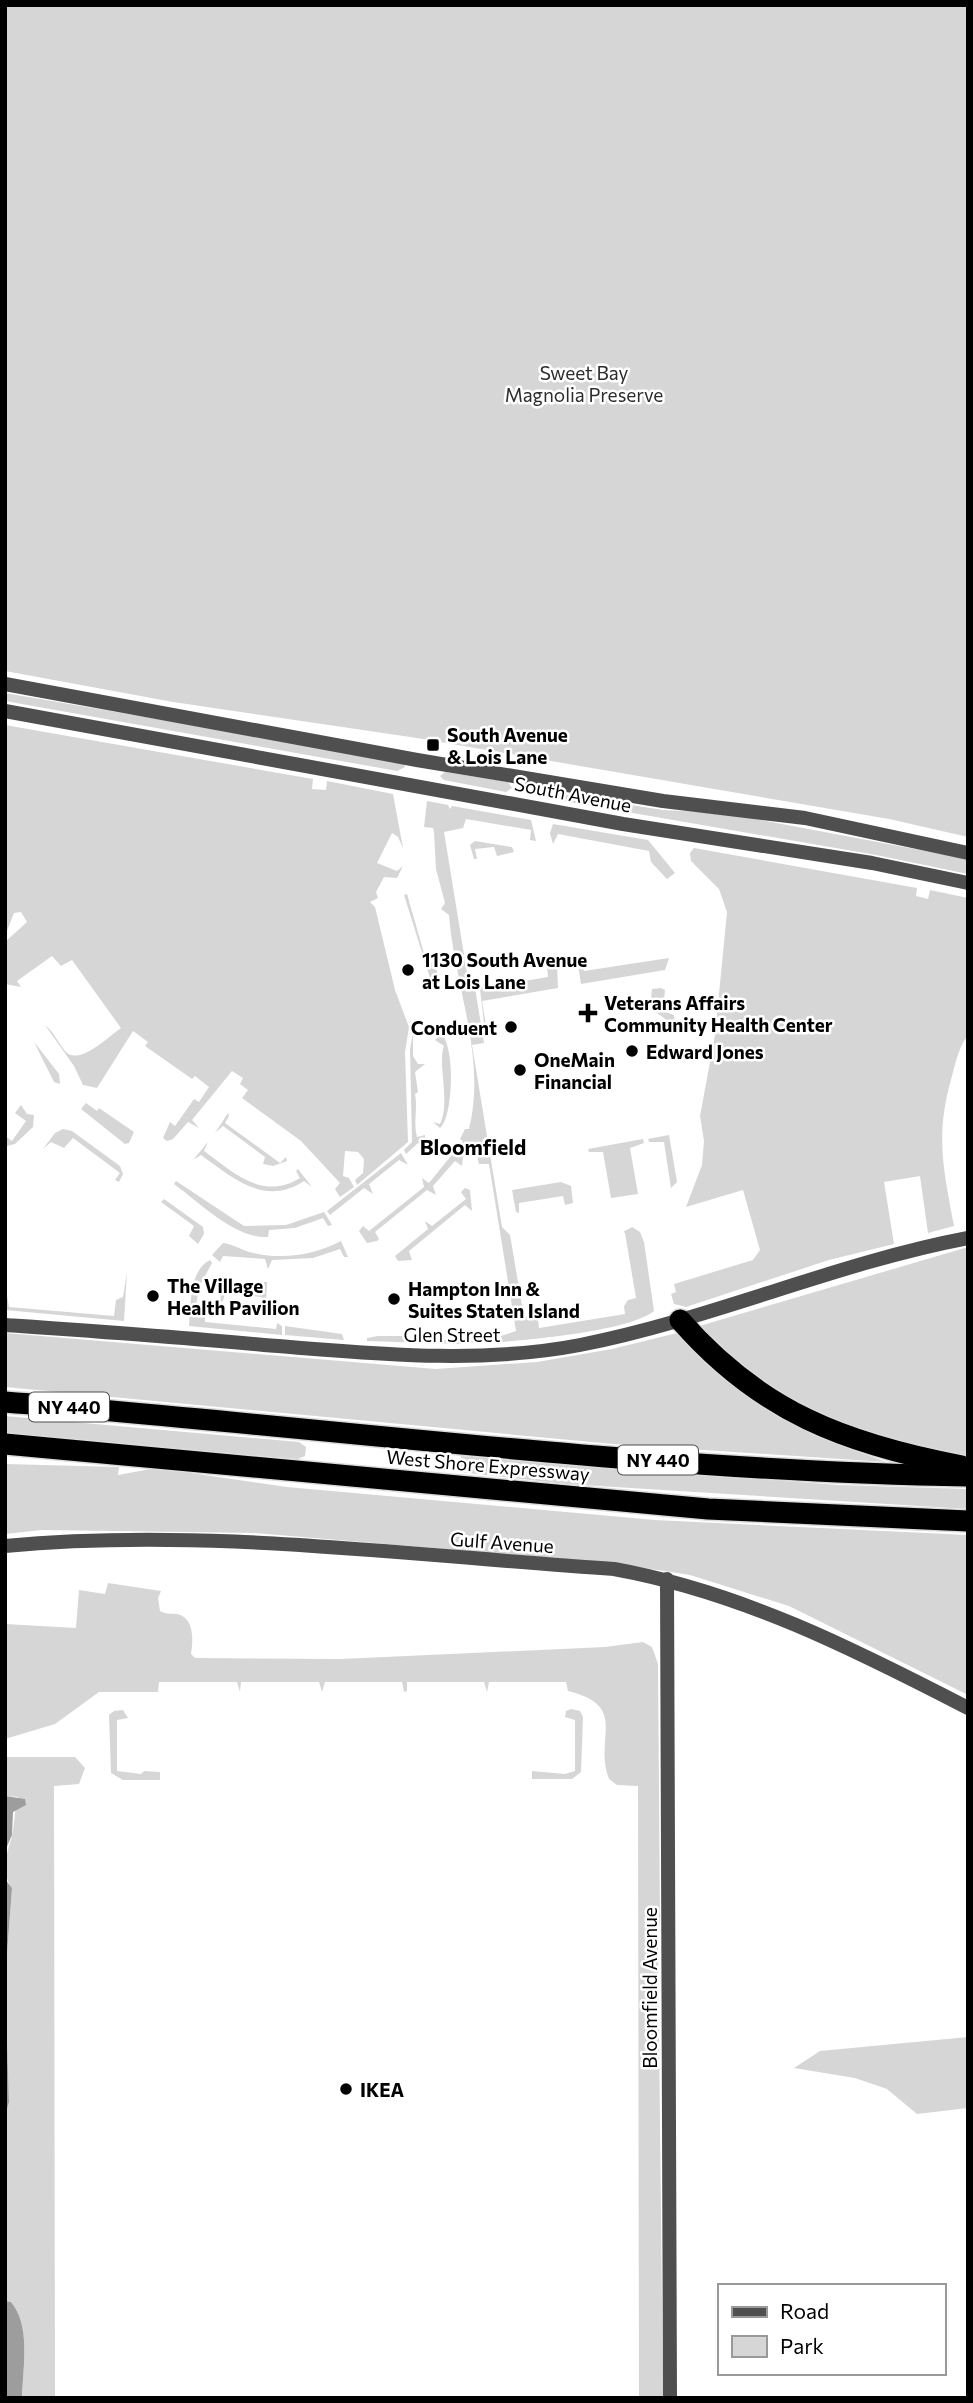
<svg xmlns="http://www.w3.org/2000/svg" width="973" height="2403" viewBox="0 0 973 2403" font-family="Commissioner,sans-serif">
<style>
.green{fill:#d6d6d6}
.water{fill:#9d9d9d}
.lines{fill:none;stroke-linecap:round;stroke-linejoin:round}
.motorway-casing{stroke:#dbdbdb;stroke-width:24}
.tertiary{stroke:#4f4f4f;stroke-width:14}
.motorway{stroke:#000;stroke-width:21}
.poi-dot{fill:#000;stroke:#fff;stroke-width:2.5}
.labels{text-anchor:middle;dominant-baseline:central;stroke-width:5;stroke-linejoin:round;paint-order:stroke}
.shield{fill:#fff;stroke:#4c4c4c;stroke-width:2}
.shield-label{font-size:18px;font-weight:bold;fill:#000}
.park-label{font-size:19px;fill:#2d2d2d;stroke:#fff}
.poi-label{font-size:19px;font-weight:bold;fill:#000;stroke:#fff;text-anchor:start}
.street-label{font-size:19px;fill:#000;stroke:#fff}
.neighbourhood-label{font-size:21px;font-weight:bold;fill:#000;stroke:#fff}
</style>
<rect width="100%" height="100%" fill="#fff"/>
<g class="green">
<path d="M5,5H968V837L889,819L417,738L173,702L5,671Z"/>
<path d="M5,693L403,761L405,767L397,771L5,701Z"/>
<path d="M5,725L313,779L312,789L326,790L327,781L393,794L403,848L398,837L392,833L377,863L397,871L403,866L397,878L384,877L376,892L378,898L370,902L375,907L395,990L409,1027L405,1052L408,1142L357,1185L355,1180L363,1173L364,1159L358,1152L345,1151L343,1176L349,1178L354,1187L340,1197L335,1189L340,1183L301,1141L242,1098L248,1090L240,1084L243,1078L232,1071L192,1120L199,1128L188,1122L173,1139L167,1141L163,1138L170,1122L175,1126L194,1099L199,1102L209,1087L195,1076L192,1079L145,1046L148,1042L133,1031L97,1088L83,1085L74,1066L45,1025C53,1031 58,1042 65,1051C78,1067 108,1037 121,1028L72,960L61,966L52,956L17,981L21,987L5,984V942L27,922L21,912L14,913L5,936Z"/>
<path d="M445,772L508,782L512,788L506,792L444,780L440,776Z"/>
<path d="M554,793L663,810L724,813L968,859V874L876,855L552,799Z"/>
<path d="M427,801L448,805L450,809L452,806L531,820L536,841L530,840L531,830L466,819L463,828L444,832L468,979H477L471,983L475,988L484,1043L472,1045L502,1227L510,1235L524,1317L532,1316L538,1320L539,1328L625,1314L624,1306L628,1300L636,1298L625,1233L623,1232L632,1227L640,1232L644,1242L654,1311C629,1331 535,1339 502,1342L501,1336L516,1331L489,1164H479L477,1155L463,1157L462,1166L455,1161L433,1186L436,1195L427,1190L375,1232L379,1239L377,1241L367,1243L359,1231L363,1226L369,1231L424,1187L422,1178L429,1183L463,1141L460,1139L465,1129H469C487,1058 454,984 449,915L441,909L445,903L436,869L434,832L433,828L424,827Z"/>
<path d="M553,824L648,840L675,873L667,879L651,862L649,851L558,834L553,844L550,833Z"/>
<path d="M475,841L512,847L514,852L497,856L494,847L475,849L477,859H474L470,845Z"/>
<path d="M694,848L917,888L916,896L928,899L930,890L968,898V1035C959,1047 956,1061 952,1076C935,1135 943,1167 954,1226L928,1233L920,1176L884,1182L894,1244L829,1260L686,1307L674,1304L671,1294L676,1292L674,1284L753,1260L760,1250L743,1190L686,1207L702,1165L704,1141L700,1116L715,1035L727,912L719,889L691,861L690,853Z"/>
<path d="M407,894L425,957L429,963L435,962L438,977L430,978L404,895Z"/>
<path d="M669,958L665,970L581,984L578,965L572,966V962L581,961L584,971Z"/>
<path d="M557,964L558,988L482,1001L487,1032H485L479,981L482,988L548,977L547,967Z"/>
<path d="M661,988L665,990L663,1011L674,1015L675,1026L650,1008L652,989Z"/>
<path d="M413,1033V1056L418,1064H425L415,1072L418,1092L415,1094C418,1110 413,1121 417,1137L425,1135L427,1144L424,1148L418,1143L406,1154L404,1150L412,1142L410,1049Z"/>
<path d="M441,1034C455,1044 454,1117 440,1128L433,1122L440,1124C451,1104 437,1062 444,1046L435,1040Z"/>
<path d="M34,1042L59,1074L60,1084L54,1082Z"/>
<path d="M86,1103L97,1111L99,1108L134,1132L129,1143L125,1144L81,1109Z"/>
<path d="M21,1105L27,1114L34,1115L33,1127L15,1144L7,1146L5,1136L12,1141L26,1121L15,1113Z"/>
<path d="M228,1113L229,1116L225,1123L280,1163L286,1157L287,1161L273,1166L263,1164L265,1157L223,1126L215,1133Z"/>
<path d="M63,1129L72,1131L120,1166L123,1174L119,1182L115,1180L120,1173L73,1138L64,1148L51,1142L43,1149L55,1133Z"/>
<path d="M669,1135L677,1182L671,1188L664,1142H649L648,1139Z"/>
<path d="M643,1139L644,1143L630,1148L638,1194L611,1198L603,1152H589L588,1149Z"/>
<path d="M208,1142L204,1151C234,1173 263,1201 300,1178L296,1171L298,1169L312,1187L304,1181C265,1207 233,1178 201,1155L193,1160Z"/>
<path d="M401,1153L408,1165L399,1160L369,1184L373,1194L364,1188L330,1215L327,1211Z"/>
<path d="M176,1181L244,1226L286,1225L324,1212L332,1225L328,1226L323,1218L295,1228L269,1230L268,1237C235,1239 199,1202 174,1184Z"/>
<path d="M561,1182L571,1186L573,1203L565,1205L563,1196L519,1203V1213L516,1212L512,1190Z"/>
<path d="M465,1188L470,1190L472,1211L465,1205L409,1251L412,1260L398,1261L395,1256L428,1229L425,1221L432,1226L466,1199L461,1192Z"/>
<path d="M164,1199L203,1227L204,1234L198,1244L189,1236L194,1226L161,1202Z"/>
<path d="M341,1241L348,1257H344L340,1249L313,1258L272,1260L268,1269L265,1259L223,1256L220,1262L212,1255L223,1243C232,1244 240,1249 249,1252C280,1260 313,1256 341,1241Z"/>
<path d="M968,1247V1458L849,1431L754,1382L696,1327Z"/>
<path d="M210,1260L212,1263L199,1287L195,1312L205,1314V1322L276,1329L277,1323L282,1326V1335L189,1326C191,1306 189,1270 210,1260Z"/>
<path d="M127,1272L124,1321L5,1310V1284L9,1307L114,1316L116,1300L123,1297Z"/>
<path d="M228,1279L230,1288L259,1290H263L264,1282H267L266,1305H262V1297L225,1293L223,1301L220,1302L222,1286Z"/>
<path d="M285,1326L342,1334L344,1340L285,1335Z"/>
<path d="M5,1333L436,1369L537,1362L612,1349L677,1333L710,1366L757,1401L813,1435L886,1462L613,1444L5,1387Z"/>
<path d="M378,1336H405L411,1339L485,1341L461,1344L367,1341V1338Z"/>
<path d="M5,1416L299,1442L306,1447L305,1456L298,1459L5,1436Z"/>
<path d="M461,1456L838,1485L968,1489V1509L566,1484L459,1472Z"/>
<path d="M5,1464L119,1467L118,1475L156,1468L287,1487L655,1520L968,1535V1695L789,1606L690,1575L612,1563L255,1533L42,1530L5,1534Z"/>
<path d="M108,1583L161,1591L158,1598L160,1611C167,1615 170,1613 177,1614C195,1618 193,1641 191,1654L195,1658L341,1659L605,1647L643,1642L652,1647L658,1664L660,1920L659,1927L655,1931L658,1942L663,2398H639L638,1786L617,1785L609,1779C593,1738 630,1706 568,1691L566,1682H489L487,1692L484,1682H407V1691L404,1692L402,1682H325L322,1692L319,1682H241L240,1692L237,1682H159L158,1692H99L55,1724L5,1739V1624L76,1628L79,1590L105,1594Z"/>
<path d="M571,1709L580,1711L583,1717L581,1772L572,1779H532V1771L565,1774L575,1771V1720L565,1717L566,1711Z"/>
<path d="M123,1710L128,1718L117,1720V1771L141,1774L144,1771L160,1772V1780H123L111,1773L109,1715L114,1711Z"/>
<path d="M5,1757H75L85,1768L79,1784L54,1786L55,2398H22C23,2367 31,2326 11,2302L5,2301V2117L9,2102L5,1981L12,1888C0,1871 7,1854 12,1836C15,1823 14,1810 18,1797L5,1796Z"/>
<path d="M968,2037V2108L917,2114L887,2089L855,2078L794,2068L820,2051Z"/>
</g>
<g class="water">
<path d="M5,1796L25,1799L26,1805L13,1812L12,1835L5,1851Z"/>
<path d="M5,1879L12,1888L5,1981L9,2102L5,2117Z"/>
<path d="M5,2301L11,2302C31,2326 23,2367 22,2398H5Z"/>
</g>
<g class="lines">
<defs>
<g id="motorway">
<path d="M680,1320C760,1412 846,1444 962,1466"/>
<path d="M5,1402C326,1427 646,1471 968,1476"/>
<path d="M5,1444L708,1509L968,1521"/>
</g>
</defs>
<use href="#motorway" class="motorway-casing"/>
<g class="tertiary">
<path d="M5,684L417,760L663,801L805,818L968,853"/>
<path d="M5,711L623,824L872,863L968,883"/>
<path d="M5,1325C91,1331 178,1337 264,1345C369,1353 476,1365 580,1345C712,1319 836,1263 968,1238"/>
<path d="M5,1546C204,1527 414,1556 614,1569C741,1592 854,1649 968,1708"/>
<path d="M667,1579L670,2398"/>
</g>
<use href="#motorway" class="motorway"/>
</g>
<g class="poi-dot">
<rect x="426" y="738" width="14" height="14" rx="3.5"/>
<circle cx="408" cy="970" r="7"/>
<path d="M584.5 1002.5h7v7h7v7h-7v7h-7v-7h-7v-7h7z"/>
<circle cx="511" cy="1027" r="7"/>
<circle cx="632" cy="1051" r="7"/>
<circle cx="520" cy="1070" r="7"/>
<circle cx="153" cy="1296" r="7"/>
<circle cx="394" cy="1299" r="7"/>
<circle cx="346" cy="2089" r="7"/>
</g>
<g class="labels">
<g class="shield">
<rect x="29" y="1392.5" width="80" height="29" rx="5"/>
<rect x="618" y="1445.5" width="80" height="29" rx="5"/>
</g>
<g class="shield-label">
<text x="69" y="1407">NY 440</text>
<text x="658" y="1460">NY 440</text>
</g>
<g class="park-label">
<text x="584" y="372">Sweet Bay<tspan x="584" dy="22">Magnolia Preserve</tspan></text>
</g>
<g class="poi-label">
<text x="447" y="734">South Avenue<tspan x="447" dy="22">&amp; Lois Lane</tspan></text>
<text x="422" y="959">1130 South Avenue<tspan x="422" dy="22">at Lois Lane</tspan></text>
<text x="604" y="1002">Veterans Affairs<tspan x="604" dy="22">Community Health Center</tspan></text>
<text x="497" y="1027" text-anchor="end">Conduent</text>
<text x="646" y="1051">Edward Jones</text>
<text x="534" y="1059">OneMain<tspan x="534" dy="22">Financial</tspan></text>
<text x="167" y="1285">The Village<tspan x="167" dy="22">Health Pavilion</tspan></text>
<text x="408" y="1288">Hampton Inn &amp;<tspan x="408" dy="22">Suites Staten Island</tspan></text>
<text x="360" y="2089">IKEA</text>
</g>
<g class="street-label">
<text transform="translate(573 794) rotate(11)">South Avenue</text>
<text x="452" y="1334">Glen Street</text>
<text transform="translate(488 1465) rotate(5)">West Shore Expressway</text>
<text transform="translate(502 1542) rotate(4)">Gulf Avenue</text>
<text transform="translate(649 1988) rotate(-90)">Bloomfield Avenue</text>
</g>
<g class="neighbourhood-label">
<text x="473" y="1146">Bloomfield</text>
</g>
</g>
<rect width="973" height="2403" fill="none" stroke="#000000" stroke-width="14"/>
<rect x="718" y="2284" width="228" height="91" fill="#ffffff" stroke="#999999" stroke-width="2"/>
<rect x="732" y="2307" width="35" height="10" fill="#4f4f4f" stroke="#999999" stroke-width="2"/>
<text x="780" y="2319" font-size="21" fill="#000000">Road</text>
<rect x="732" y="2336" width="35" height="21" fill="#d6d6d6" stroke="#999999" stroke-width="2"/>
<text x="780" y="2354" font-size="21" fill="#000000">Park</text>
</svg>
